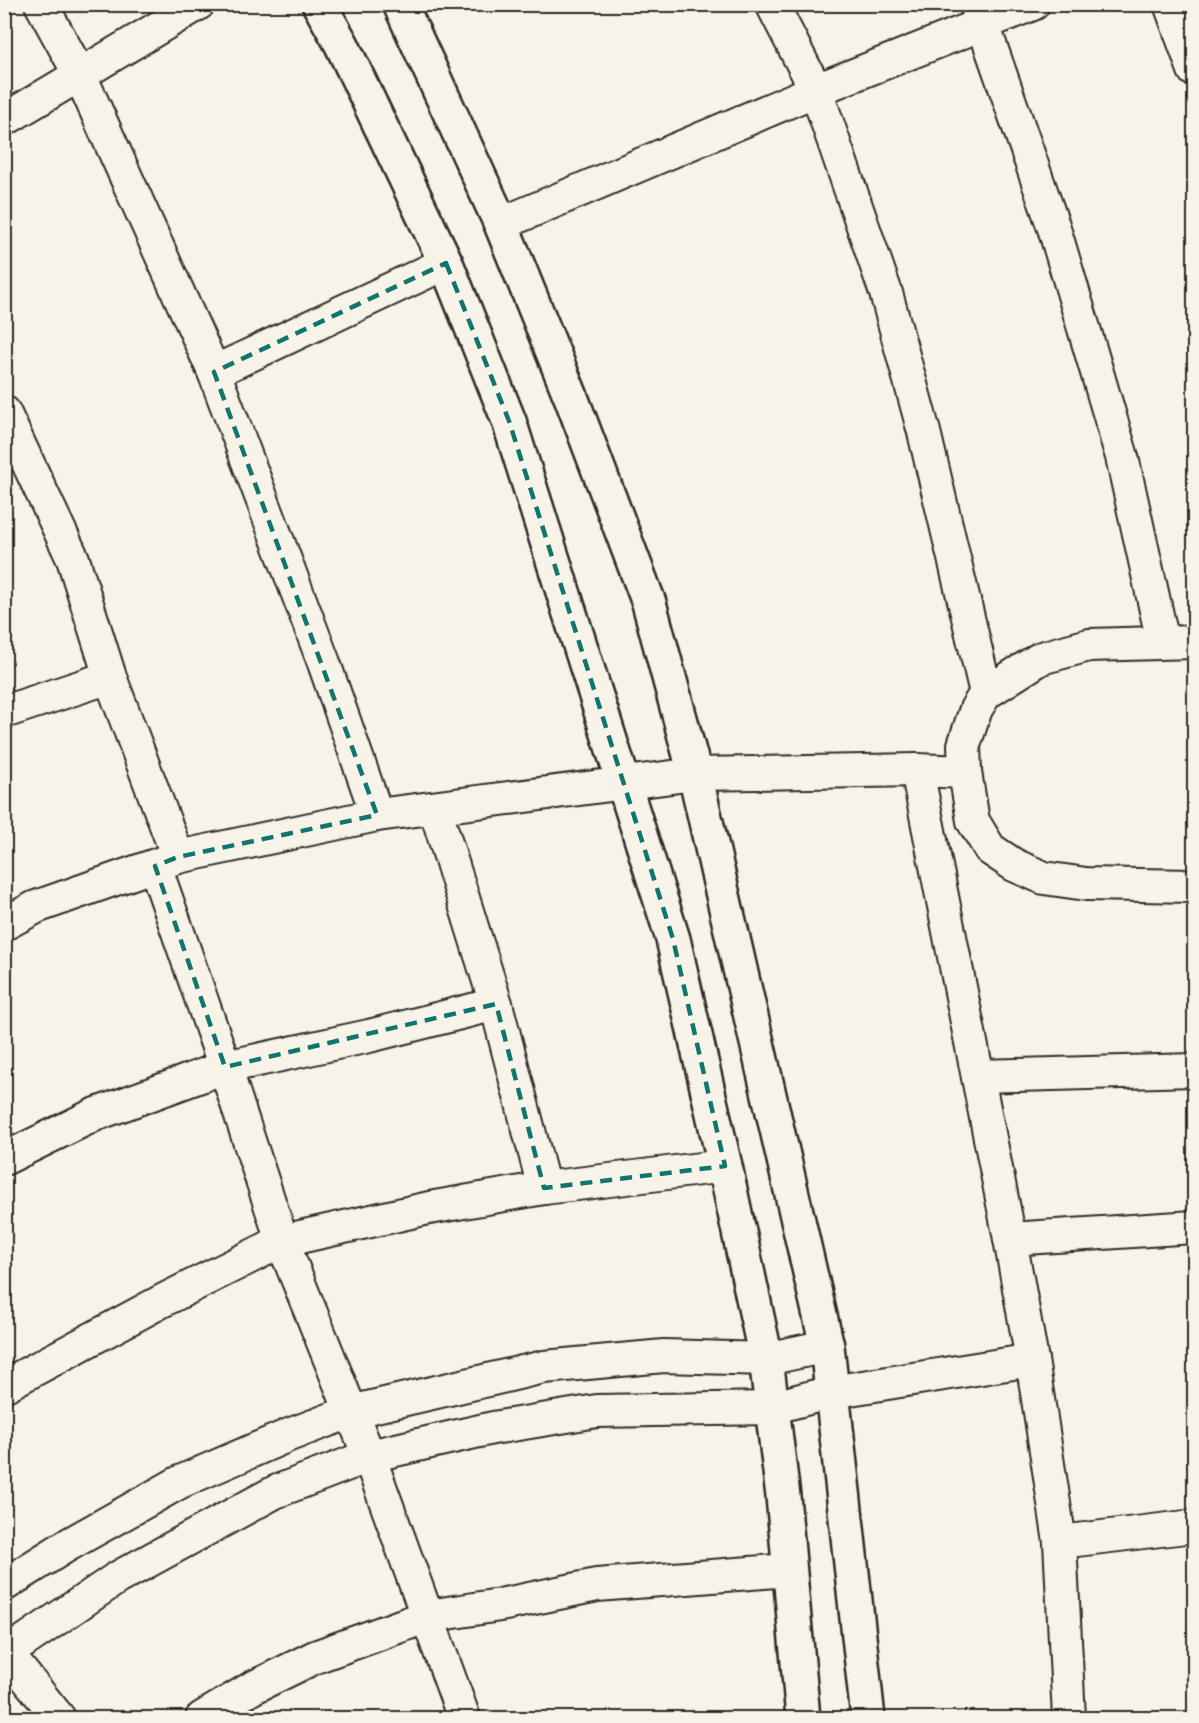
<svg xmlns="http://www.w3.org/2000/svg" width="1199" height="1723" viewBox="0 0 1199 1723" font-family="'Patrick Hand',sans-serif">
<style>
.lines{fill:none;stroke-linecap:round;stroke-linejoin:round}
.street-casing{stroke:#2b2b2b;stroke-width:36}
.secondary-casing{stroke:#2b2b2b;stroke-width:38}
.street{stroke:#f7f3e8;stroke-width:32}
.secondary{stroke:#f7f3e8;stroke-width:33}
.marked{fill:none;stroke:#0f766e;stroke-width:4.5;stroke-dasharray:12 8;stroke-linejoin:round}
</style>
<rect width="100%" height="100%" fill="#f7f3e8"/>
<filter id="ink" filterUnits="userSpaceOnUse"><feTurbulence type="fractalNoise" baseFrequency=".0167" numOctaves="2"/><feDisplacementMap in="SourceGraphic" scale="12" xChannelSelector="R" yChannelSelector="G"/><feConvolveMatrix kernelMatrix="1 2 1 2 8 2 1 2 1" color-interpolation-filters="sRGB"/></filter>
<g filter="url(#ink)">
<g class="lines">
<defs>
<g id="street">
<path d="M41,4L80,75L214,372L324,663L377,815"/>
<path d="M772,4L816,90L886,293L924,432L986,693"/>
<path d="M976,4L1054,228L1091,352L1122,457L1163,642"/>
<path d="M1170,4L1194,70"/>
<path d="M4,120L198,4"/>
<path d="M501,224L816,90L1033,4"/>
<path d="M214,372L446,263"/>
<path d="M4,412L73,559L110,677L178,857"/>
<path d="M1194,642L1089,645L1041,658L986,693L976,709L964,745L965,772L973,821L990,849L1014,865L1044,878L1086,884L1194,886"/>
<path d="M4,712L110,677"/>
<path d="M917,770L1010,1239L1032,1360L1060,1542L1069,1718"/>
<path d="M435,808L496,1004L544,1188"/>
<path d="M155,866L225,1067L282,1241L369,1456L464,1718"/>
<path d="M4,924L36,907L178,857L377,815L695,774L917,770L965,772"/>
<path d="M978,1076L1194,1070"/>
<path d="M4,1159L94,1115L225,1067L369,1036L496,1004"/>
<path d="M1010,1239L1194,1227"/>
<path d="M4,1386L162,1301L282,1241L429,1208L544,1188L725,1166"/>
<path d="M1060,1542L1194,1526"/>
<path d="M4,1585L66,1546L180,1482L289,1435L350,1412L544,1367L664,1356L766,1359L827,1346"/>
<path d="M4,1650L59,1718"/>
<path d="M4,1655L117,1578L275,1492L369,1456L493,1428L597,1411L771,1408L831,1392L1032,1360"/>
<path d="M202,1718L252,1688L315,1657L428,1616L500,1605L597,1585L789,1570"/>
</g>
<g id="secondary">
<path d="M319,4L341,43L446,263L509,421L673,939L725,1166L766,1359L783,1496L803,1718"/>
<path d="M400,4L501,224L571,397L649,603L695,774L827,1346L868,1718"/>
</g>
</defs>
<use href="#street" class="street-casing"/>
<use href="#secondary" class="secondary-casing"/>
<use href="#street" class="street"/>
<use href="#secondary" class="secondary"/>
</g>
</g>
<path class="marked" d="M446,263L509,421L673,939L725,1166L544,1188L496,1004L225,1067L155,866L178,857L377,815L214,372Z"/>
<rect width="1199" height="1723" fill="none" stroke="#f7f3e8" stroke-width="24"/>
<rect x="12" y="12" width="1175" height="1699" fill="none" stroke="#2b2b2b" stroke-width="2" filter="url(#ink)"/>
</svg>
